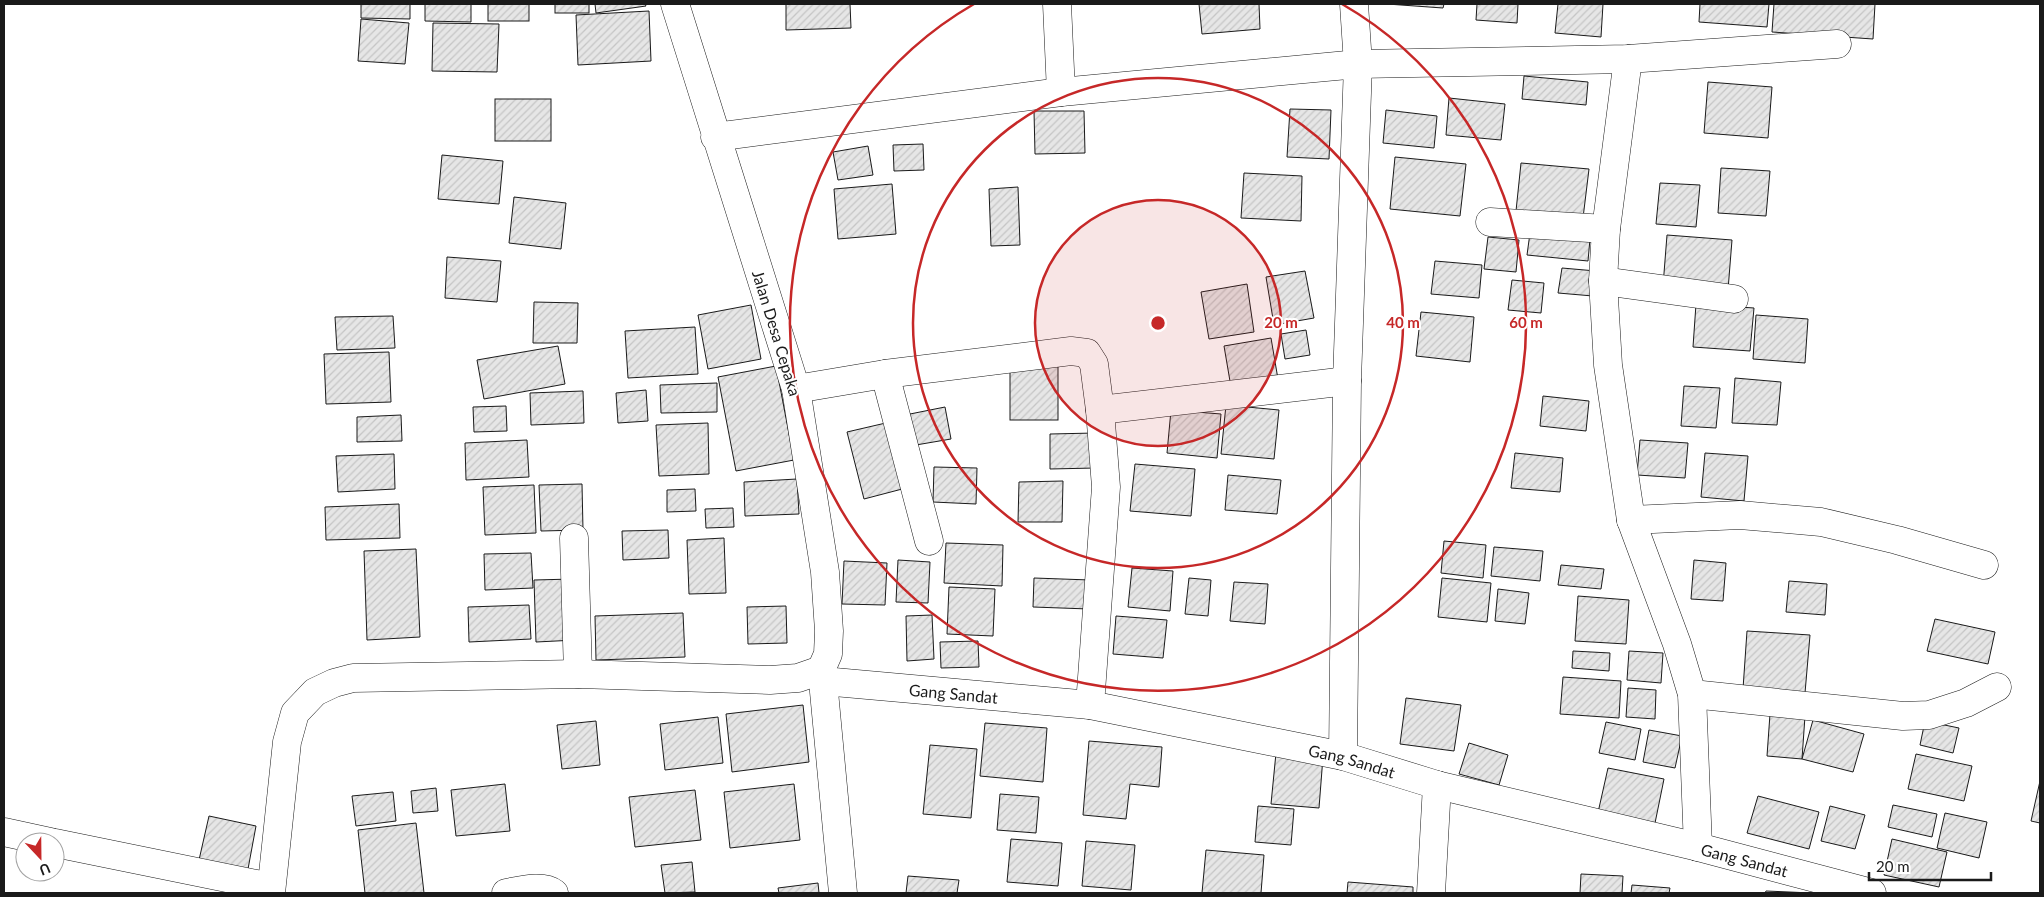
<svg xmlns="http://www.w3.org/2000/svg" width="2044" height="897" viewBox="0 0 2044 897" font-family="Lato,sans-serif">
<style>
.building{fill:url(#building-hatch);stroke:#1a1a1a}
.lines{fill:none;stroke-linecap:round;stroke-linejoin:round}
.minor-casing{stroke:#1a1a1a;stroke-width:29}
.tertiary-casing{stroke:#1a1a1a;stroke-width:29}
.minor{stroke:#fff;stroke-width:28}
.tertiary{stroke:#fff;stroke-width:28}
.ring{fill:none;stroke:#c62828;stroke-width:2.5}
.labels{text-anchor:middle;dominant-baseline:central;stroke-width:4;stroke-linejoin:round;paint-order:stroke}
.street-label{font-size:16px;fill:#1a1a1a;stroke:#fff}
.centre{fill:#c62828;stroke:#fff;stroke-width:2.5}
.ring-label{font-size:15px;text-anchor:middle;font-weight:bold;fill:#c62828;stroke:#fff;stroke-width:4;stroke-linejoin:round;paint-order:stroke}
</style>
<defs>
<pattern id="building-hatch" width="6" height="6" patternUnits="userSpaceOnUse" patternTransform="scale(1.25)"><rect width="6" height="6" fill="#e6e6e6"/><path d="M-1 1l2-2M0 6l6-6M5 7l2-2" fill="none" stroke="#c5c5c5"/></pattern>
</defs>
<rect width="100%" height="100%" fill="#fff"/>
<g class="building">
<path d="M361,4H410V19L361,18Z"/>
<path d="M425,4H471V22L425,21Z"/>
<rect x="488" y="4" width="41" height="17"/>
<rect x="555" y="4" width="34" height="9"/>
<path d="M595,4H645L646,6L596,13Z"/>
<path d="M786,4H850L851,28L786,30Z"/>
<path d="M1199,4H1259L1260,29L1202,34Z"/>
<path d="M1387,4H1444L1443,8Z"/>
<path d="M1477,4H1518L1517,23L1476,20Z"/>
<path d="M1558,4H1603L1601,37L1555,33Z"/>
<path d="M1700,4H1769L1767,27L1699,22Z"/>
<path d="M1774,4H1875L1873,39L1772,32Z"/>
<path d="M649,11L651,61L578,65L576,15Z"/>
<path d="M361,19L409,23L405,64L358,61Z"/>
<path d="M433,23L499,24L497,72L432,71Z"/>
<path d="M1524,76L1588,82L1586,105L1522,99Z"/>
<path d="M1708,82L1772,87L1768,138L1704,133Z"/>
<path d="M1449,98L1505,104L1501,140L1446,135Z"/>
<rect x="495" y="99" width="56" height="42"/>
<path d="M1290,109L1331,110L1329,159L1287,157Z"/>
<path d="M1386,110L1437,116L1434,148L1383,143Z"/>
<path d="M1034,111H1084L1085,153L1035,154Z"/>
<path d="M923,144L924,170L894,171L893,145Z"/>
<path d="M868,146L873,175L838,180L833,152Z"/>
<path d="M442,155L503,161L499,204L438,199Z"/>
<path d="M1395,157L1466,164L1460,216L1390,209Z"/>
<path d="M1521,163L1589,169L1583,218L1516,211Z"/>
<path d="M1721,168L1770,171L1766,216L1718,213Z"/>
<path d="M1244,173L1302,176L1301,221L1241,218Z"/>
<path d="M1660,183L1700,185L1696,227L1656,224Z"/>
<path d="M892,184L896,234L838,239L834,189Z"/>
<path d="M1018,187L1020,245L991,246L989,189Z"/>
<path d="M514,197L566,203L561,249L509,243Z"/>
<path d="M1530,233L1590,239L1588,261L1527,255Z"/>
<path d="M1667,235L1732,240L1728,290L1663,286Z"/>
<path d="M1488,237L1519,240L1516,272L1484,269Z"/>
<path d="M447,257L501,261L497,302L445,298Z"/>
<path d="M1435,261L1482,265L1479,298L1431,294Z"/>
<path d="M1562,268L1596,271L1593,296L1558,293Z"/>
<path d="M1305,271L1314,318L1274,325L1266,277Z"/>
<path d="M1512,280L1544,283L1541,313L1508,310Z"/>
<path d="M1247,284L1254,332L1209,339L1201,292Z"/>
<path d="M534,302L578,303L577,343H533Z"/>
<path d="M1696,304L1754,308L1750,351L1693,347Z"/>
<path d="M751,305L761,359L708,369L698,315Z"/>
<path d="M1421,312L1474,317L1470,362L1416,356Z"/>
<path d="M1756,315L1808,319L1805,363L1753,359Z"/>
<path d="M393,316L395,348L337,350L335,317Z"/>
<path d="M695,327L698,374L628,378L625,331Z"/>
<path d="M1306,330L1310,355L1285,359L1281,334Z"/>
<path d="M1271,338L1279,385L1232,393L1224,346Z"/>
<path d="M558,346L565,384L484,399L477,360Z"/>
<path d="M389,352L391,402L326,404L324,354Z"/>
<path d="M776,366L794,460L736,471L718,377Z"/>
<rect x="1010" y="366" width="48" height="54"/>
<path d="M1735,378L1781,382L1777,425L1732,423Z"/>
<path d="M717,383V412L661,413L660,385Z"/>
<path d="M1684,386L1720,388L1716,428L1681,426Z"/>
<path d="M646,390L648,421L618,423L616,393Z"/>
<path d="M583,391L584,423L531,425L530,393Z"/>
<path d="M1543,396L1589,401L1586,431L1540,426Z"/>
<path d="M1226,405L1279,410L1274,459L1221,454Z"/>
<path d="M506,406L507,431L474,432L473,407Z"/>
<path d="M945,407L951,439L910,446L905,415Z"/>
<path d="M1171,410L1221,414L1217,458L1167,453Z"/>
<path d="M401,415L402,441L357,442V417Z"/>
<path d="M890,422L906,488L864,499L847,432Z"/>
<path d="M708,423L709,474L659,476L656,425Z"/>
<path d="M1095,433V468L1050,469V434Z"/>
<path d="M527,440L529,477L466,480L465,443Z"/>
<path d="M1640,440L1688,443L1685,478L1637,475Z"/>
<path d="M1515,453L1563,458L1560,492L1511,488Z"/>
<path d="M1705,453L1748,456L1744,501L1701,497Z"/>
<path d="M394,454L395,489L338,492L336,456Z"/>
<path d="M1135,464L1195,469L1191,516L1130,511Z"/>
<path d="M934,467L977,468L976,504L933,502Z"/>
<path d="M1228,475L1281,480L1277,514L1225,510Z"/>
<path d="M797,479L799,514L745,516L744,482Z"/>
<path d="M1063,481L1062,522H1018L1019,482Z"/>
<path d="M582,484L583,530L541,531L539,485Z"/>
<path d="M534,485L536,533L485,535L483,487Z"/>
<path d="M695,489L696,511L667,512V490Z"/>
<path d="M399,504L400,538L326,540L325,507Z"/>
<path d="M733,508L734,527L706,528L705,509Z"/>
<path d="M668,530L669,558L623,560L622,531Z"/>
<path d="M724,538L726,593L689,594L687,540Z"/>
<path d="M1444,541L1486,545L1483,578L1441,573Z"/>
<path d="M946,543L1003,545L1002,586L944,583Z"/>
<path d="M1494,547L1543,551L1540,581L1491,576Z"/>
<path d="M416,549L420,637L367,640L364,551Z"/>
<path d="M531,553L533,588L485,590L484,554Z"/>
<path d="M898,560L930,562L928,603L896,602Z"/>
<path d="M1694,560L1726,563L1723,601L1691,599Z"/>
<path d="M844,561L887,563L885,605L842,604Z"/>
<path d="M1561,565L1604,569L1601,589L1558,585Z"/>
<path d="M1132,568L1173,571L1170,611L1128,607Z"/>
<path d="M1034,578L1090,580L1089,609L1033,607Z"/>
<path d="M1189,578L1211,580L1208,616L1185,614Z"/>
<path d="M1442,578L1491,583L1487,622L1438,617Z"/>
<path d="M573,579L576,640L536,642L534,580Z"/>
<path d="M1789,581L1827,584L1825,615L1786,612Z"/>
<path d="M1234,582L1268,584L1265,624L1230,621Z"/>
<path d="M949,587L995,589L993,636L947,634Z"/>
<path d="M1498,589L1529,593L1525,624L1495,621Z"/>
<path d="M1578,596L1629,600L1626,644L1575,641Z"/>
<path d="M529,605L531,639L469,642L468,607Z"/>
<path d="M786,606L787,643L748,644L747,607Z"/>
<path d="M683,613L685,657L596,660L595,616Z"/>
<path d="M932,615L934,659L907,661L906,616Z"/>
<path d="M1116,616L1167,620L1163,658L1113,654Z"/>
<path d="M1935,619L1995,632L1988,664L1927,651Z"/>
<path d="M1747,631L1810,635L1805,693L1743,689Z"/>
<path d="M978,641L979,667L941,668L940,642Z"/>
<path d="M1573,651L1610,653L1609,671L1572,668Z"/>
<path d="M1629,651L1663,653L1661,683L1627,680Z"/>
<path d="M1563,677L1621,681L1619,718L1560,714Z"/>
<path d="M1628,688L1656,690L1655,719L1626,717Z"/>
<path d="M1406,698L1461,705L1454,751L1400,744Z"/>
<path d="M803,705L809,762L732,772L726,714Z"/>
<path d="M1770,714L1805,716L1802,759L1767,756Z"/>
<path d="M718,717L723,763L665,770L660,724Z"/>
<path d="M1813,720L1864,734L1853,772L1802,759Z"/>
<path d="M596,721L600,765L562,769L557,725Z"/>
<path d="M1925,721L1959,728L1953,753L1920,745Z"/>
<path d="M1606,722L1641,729L1635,760L1599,753Z"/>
<path d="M985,723L1047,728L1043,782L980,776Z"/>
<path d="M1649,730L1682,736L1675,768L1643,762Z"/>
<path d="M1089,741L1162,747L1159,787L1130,784L1126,819L1083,815Z"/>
<path d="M1469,743L1508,755L1499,785L1459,774Z"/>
<path d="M930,745L977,749L971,818L923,814Z"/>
<path d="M1276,753L1323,757L1319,808L1271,804Z"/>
<path d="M1916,754L1972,766L1964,801L1908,789Z"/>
<path d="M1608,768L1664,779L1654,828L1597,817Z"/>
<path d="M2040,781V823L2031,821Z"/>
<path d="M505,784L510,831L456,836L451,790Z"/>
<path d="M794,784L800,840L730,848L724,792Z"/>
<path d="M436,788L438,811L413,813L411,791Z"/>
<path d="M695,790L701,840L635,847L629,797Z"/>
<path d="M393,792L396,821L356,826L352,796Z"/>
<path d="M1000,794L1039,797L1036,833L997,830Z"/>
<path d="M1758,796L1819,812L1809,849L1747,833Z"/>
<path d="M1893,805L1937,814L1932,837L1888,827Z"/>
<path d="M1258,806L1294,809L1291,845L1255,842Z"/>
<path d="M1830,806L1865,815L1855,849L1821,841Z"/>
<path d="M1945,813L1987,822L1979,858L1937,848Z"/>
<path d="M209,816L256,826L248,869L199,860Z"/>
<path d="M416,823L424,893H365L358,830Z"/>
<path d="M1011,839L1062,843L1058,886L1007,882Z"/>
<path d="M1892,839L1947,852L1939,887L1884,875Z"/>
<path d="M1086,841L1135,845L1131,890L1082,886Z"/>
<path d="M1206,850L1264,855L1261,893H1202Z"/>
<path d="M692,862L695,892L665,893L661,865Z"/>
<path d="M1581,874L1623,876L1622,893H1580Z"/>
<path d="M908,876L959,880L957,893H906Z"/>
<path d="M1348,882L1413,887V893H1347Z"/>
<path d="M818,883L819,893H779L778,888Z"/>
<path d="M1632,885L1670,888L1669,893H1631Z"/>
<path d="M1766,891L1812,893H1765Z"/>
</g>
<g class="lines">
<defs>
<g id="minor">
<path d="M1057,4L1061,92"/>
<path d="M1628,59L1606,229L1603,281L1608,365L1631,520L1677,644L1692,694L1698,847"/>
<path d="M715,137L1061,92L1358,64L1628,59L1837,44"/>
<path d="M1490,222L1606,229"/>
<path d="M1603,281L1734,299"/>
<path d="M885,374L929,541"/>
<path d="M796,389L885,374L1071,351L1087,353L1094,364L1100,410"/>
<path d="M1631,520L1740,515L1821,522L1897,540L1984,565"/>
<path d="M574,538L578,674"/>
<path d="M821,670L823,681L843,893"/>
<path id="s1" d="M823,681L1090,705L1343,756L1437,785L1698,847L1872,893"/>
<path d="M1692,694L1903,716L1929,715L1966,703L1997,687"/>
<path d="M1090,705L1106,487L1100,410L1347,381"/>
<path d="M1343,756L1347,381L1358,64L1354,4"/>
<path d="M4,832L50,842"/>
<path d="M55,843L271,887"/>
<path d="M506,893C519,891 542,884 554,893"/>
<path d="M1431,893L1437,785"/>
</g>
<path id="tertiary" d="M271,893L287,742L295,713L315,692L334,683L353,678L578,674L770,680L798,678L821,670L828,654L829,631L825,572L796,389L675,4"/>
</defs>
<use href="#minor" class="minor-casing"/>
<use href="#tertiary" class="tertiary-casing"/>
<use href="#minor" class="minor"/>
<use href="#tertiary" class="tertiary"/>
</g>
<circle cx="1158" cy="323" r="123" fill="#c62828" fill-opacity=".12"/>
<g class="ring">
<circle cx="1158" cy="323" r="123"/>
<circle cx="1158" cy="323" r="245"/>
<path d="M1342 4A368 368 0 1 1 974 4"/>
</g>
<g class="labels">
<g class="street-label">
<text transform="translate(777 333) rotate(73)">Jalan Desa Cepaka</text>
<text stroke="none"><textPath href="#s1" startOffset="131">Gang Sandat</textPath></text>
<text stroke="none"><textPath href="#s1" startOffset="536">Gang Sandat</textPath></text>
<text stroke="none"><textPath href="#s1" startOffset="941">Gang Sandat</textPath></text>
</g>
</g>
<circle cx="1158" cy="323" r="8" class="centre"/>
<g class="ring-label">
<text x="1281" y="328">20 m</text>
<text x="1403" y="328">40 m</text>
<text x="1526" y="328">60 m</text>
</g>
<rect width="2044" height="897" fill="none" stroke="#1a1a1a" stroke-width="10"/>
<g transform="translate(40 857) rotate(158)"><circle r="24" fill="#ffffff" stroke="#a3a3a3"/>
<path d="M0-4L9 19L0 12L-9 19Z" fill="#c62828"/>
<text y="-8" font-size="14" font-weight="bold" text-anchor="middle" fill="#1a1a1a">U</text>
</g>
<path d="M1869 872v8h122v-8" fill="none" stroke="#1a1a1a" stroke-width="2.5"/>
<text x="1876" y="872" font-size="15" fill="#1a1a1a" stroke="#ffffff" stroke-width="4" paint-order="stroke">20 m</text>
</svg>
